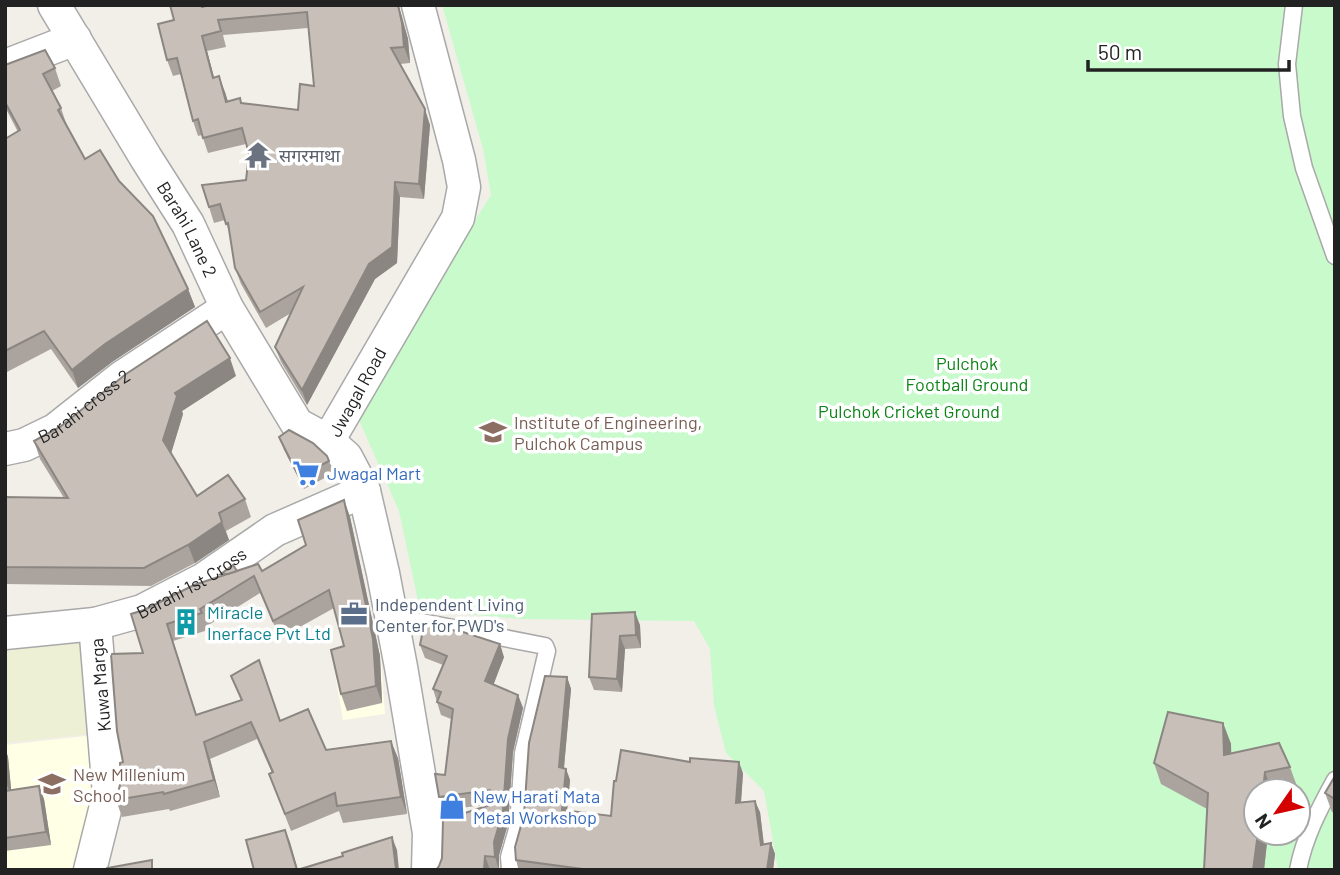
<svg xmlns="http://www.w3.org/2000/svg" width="1340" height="875" viewBox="0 0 1340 875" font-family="Barlow,'Noto Sans Devanagari',sans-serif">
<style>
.education{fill:#ffffe5}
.farmland{fill:#eef0d5}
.park{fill:#c8facc;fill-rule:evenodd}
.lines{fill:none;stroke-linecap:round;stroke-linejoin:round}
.service-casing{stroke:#a9a9a9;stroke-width:19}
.minor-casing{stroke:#a9a9a9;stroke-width:35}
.service{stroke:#fff;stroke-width:16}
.minor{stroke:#fff;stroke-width:32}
.wall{fill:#aba49e;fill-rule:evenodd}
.shaded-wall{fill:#8b8681}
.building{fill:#c7bfb8;stroke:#8b8681;stroke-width:2;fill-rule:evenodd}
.labels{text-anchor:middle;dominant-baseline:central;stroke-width:7;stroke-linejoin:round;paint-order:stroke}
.worship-label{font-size:18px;fill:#5b616d;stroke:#fff;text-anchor:start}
.street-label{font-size:18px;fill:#222;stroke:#fff}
.park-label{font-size:18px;fill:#0c8416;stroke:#fff}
.education-label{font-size:18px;fill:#785e54;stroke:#fff;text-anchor:start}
.shop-label{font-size:18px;fill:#366cbe;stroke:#fff;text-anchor:start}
.service-label{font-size:18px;fill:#4e5e75;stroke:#fff;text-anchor:start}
.culture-label{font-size:18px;fill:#0d838f;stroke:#fff;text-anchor:start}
</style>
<rect width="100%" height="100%" fill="#f2efe9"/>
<g class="education">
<path d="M380,646L385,714L343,720L333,662Z"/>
<path d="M94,735L102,822L80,870H5V745Z"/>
</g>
<path class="farmland" d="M84,629L100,733L5,743V638Z"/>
<path class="park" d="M442,5H1335V870H778L764,791L726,753L714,706L710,649L694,621L521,619L420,610L399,511L355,411L491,195L483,149ZM1256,791H1298V833H1256Z"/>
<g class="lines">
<defs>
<g id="service">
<path d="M1294,5L1287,64L1292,116L1304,168L1335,256"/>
<path d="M391,616L545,646L547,651L523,753L518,826L509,857L510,870"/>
<path d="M1298,870C1304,838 1319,809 1335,780"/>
</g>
<g id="minor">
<path id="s1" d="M54,5L146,158L188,224L227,308L297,424L328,441"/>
<path d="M418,5L459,160L464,187L458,218L328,441L346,457L364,491L383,573L401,667L429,833L428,870"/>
<path d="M5,66L75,39"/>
<path id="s2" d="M5,449L24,445L55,430L122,377L227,308"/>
<path id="s3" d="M5,633L95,624L142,611L204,579L275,530L364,491"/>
<path d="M90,870L109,794L95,624"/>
</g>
</defs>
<use href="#service" class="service-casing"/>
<use href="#minor" class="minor-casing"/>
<use href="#service" class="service"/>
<use href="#minor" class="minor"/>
</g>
<g class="wall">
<path d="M170,5H203V7L398,5L402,16L408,39L410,63L400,64L430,125L424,199L400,197L397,263L375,279L307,405L281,362L275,347L291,313L266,328L241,284L235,268L231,237L225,220L214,223L209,207L246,180L249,154L246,144L208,153L202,135L198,136L193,121L181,74L173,76L167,60L174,20ZM308,28L314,86L298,110L228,101L225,92L214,77L207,51L226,47L223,35Z"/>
<path d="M5,65L55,68L61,86L52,91L61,108L67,126L85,159L188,289L195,307L112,362L78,388L51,349L5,373V139L18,132L5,107Z"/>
<path d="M236,376L182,411L183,414L171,453L197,496L245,499L251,517L226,531L229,540L195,563L151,586L5,584V497L64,498L40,459L34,441Z"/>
<path d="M279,437L329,461L334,473L304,489L284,450Z"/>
<path d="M344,500L350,517L380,656L382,703L347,711L341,694L344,646L334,608L280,638L260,593L207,626L208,630L173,641L196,715L241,700L231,676L281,721L326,750L398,758L407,814L343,823L339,811L291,831L269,774L272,773L257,739L210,759L220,797L170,811L169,809L122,817L116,800L121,781L123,762L143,653L144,610L222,576L221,574L237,571H262L306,545Z"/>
<path d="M592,614L640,625L641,648L625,649L622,692L594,690L589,677Z"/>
<path d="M420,645L504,657L493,684L518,695L523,708L513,752L508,824L499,855V870H436L493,804L444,810L439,797L445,775L451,719L441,715L433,689L443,665L425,658Z"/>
<path d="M567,677L571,689L564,768L566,769L570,780L567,811L611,816L743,773L741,803L760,812L764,844L771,843L775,854L773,870H519L516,860Z"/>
<path d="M1223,723L1231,744V754L1290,767L1298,789L1287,791H1256V833H1268L1264,870H1204L1207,809L1161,784L1154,763Z"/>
<path d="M5,748L8,757L11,790L44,799L51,845L5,851Z"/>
<path d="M1335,776V813L1332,812L1325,793Z"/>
</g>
<g class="shaded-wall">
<path d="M398,5L408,39L410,63L404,47Z"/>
<path d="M202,36L207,51L218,93L213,78Z"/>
<path d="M219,76L225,92L232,117L226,102Z"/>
<path d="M425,109L430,125L424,199L419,184Z"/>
<path d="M395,182L400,197L397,263L375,279L307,405L302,390Z"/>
<path d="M188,289L195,307L112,362L78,388L72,370L105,344Z"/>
<path d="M230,358L236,376L182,411L183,414L170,457L163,440L175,393Z"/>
<path d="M344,500L350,517L380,656L382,703L376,686Z"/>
<path d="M222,522L229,540L195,563L188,545Z"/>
<path d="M635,612L640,625L641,648L636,635Z"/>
<path d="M167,624L173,641L202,732L196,715Z"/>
<path d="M620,636L625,649L622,692L617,679Z"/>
<path d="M500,644L504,657L490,694L485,681Z"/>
<path d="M567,677L571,689L563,778L559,767Z"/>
<path d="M518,695L523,708L513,752L508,824L499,855V870L495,857L494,842L508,739Z"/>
<path d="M1223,723L1231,744L1232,777L1224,755Z"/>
<path d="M391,741L398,758L407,814L401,797Z"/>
<path d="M204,742L210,759L220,797L214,780Z"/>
<path d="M5,748L8,757L12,798L5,780Z"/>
<path d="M739,762L743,773L740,815L736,803Z"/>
<path d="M566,769L570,780L566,822L562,810Z"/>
<path d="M1265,772L1272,791H1263Z"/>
<path d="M39,786L44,799L51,845L46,832Z"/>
<path d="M755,801L760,812L765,857L761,845Z"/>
<path d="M285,830L290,842L298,870H297Z"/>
<path d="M1258,833H1268L1264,870H1253Z"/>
<path d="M392,837L397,850L399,870H395Z"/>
<path d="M771,843L775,854L773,870H767Z"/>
<path d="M485,856L490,870H484Z"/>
</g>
<g class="building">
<path d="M170,5H202V7L210,5H398L402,23L404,47L391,48L425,109L419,184L395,182L392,247L369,264L302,390L275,347L303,287L260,312L235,268L228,223L226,224L220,204L209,207L202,185L246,180L249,154L242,128L203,138L198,119L193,121L177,58L167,60L158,24L174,20ZM307,12L314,86L300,84L298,110L241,103L240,98L226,102L219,76L213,78L202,36L221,31L218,20Z"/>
<path d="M45,50L55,68L43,74L61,108L58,110L85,159L100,150L119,181L153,216L188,289L105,344L72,370L44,331L5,351V139L20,130L5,102V65Z"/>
<path d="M207,321L230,358L175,393L177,396L163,440L197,496L228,475L245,499L219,513L222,522L188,545L144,568L5,567V497L68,498L34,441L60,427L126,374Z"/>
<path d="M289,430L313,443L327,456L329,461L299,477L279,437Z"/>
<path d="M344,500L373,639L376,686L341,694L331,650L344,646L329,590L273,621L254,576L200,609L202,613L167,624L196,715L242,700L231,676L259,660L280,721L308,709L326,750L391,741L401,797L337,806L335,793L285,814L269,774L273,772L251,722L204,742L214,780L164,794L163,792L116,800L121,781L120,763L123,762L117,731L111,654L143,653L131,614L144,610L194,585L258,564L262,571L306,545L298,520Z"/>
<path d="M233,565L237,571L228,574H221Z"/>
<path d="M635,612L636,635L620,636L617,679L589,677L592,614Z"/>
<path d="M424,625L463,632L500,644L485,681L518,695L508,739L503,811L494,842L495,857L485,856L484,870H436L439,866L442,858L443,820L493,804L490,790L439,797L435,774L445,775L453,709L437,702L441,692L433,689L447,656L420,645Z"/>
<path d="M545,676L567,677L559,767L566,769L562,810L611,816L614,781H616L621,750L690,762V758L739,762L736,803L755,801L761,845L771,843L767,870H590L516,860L515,847L524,815L529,743Z"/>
<path d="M1168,712L1223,723L1224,755L1279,743L1290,767L1265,772L1263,791H1256V833H1258L1253,870H1204L1208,793L1154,763Z"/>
<path d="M1335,776V799L1325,793Z"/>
<path d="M39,786L46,832L5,838V791Z"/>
<path d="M285,830L297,870H254L246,840Z"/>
<path d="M392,837L396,869L395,870H297L343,856L342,853Z"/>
<path d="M152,860V870H107V868Z"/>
</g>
<defs>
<symbol id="temple-bare" viewBox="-9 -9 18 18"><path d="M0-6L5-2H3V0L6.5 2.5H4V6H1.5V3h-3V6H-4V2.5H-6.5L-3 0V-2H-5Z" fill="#6b7280" stroke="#fff" stroke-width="2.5" paint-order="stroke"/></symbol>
<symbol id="university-bare" viewBox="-9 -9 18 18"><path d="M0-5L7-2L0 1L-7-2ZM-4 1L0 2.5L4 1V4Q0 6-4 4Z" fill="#8d6e63" stroke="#fff" stroke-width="2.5" paint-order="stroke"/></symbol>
<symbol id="supermarket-bare" viewBox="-9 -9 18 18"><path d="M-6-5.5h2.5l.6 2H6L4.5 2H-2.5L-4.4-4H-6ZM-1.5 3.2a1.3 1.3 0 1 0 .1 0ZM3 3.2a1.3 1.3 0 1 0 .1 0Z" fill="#3f7fe0" stroke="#fff" stroke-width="2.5" paint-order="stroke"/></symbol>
<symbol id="office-bare" viewBox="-9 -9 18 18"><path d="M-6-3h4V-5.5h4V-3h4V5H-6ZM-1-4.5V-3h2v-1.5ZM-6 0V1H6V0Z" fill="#5c6f8a" stroke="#fff" stroke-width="2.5" paint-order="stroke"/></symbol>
<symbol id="building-bare" viewBox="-9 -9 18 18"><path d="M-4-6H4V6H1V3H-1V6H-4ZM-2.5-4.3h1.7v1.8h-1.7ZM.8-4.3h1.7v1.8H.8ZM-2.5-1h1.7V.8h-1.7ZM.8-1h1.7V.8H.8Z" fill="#0f9aa8" stroke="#fff" stroke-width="2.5" paint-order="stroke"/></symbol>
<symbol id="school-bare" viewBox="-9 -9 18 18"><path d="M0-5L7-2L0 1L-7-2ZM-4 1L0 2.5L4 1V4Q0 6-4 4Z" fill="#8d6e63" stroke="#fff" stroke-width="2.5" paint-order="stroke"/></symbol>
<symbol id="shop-bare" viewBox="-9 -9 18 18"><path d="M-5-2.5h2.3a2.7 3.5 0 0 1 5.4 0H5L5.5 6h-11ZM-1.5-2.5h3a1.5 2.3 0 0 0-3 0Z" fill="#3f7fe0" stroke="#fff" stroke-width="2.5" paint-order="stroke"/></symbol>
</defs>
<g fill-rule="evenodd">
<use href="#temple-bare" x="239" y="136" width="38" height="38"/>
<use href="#university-bare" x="474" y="413" width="38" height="38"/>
<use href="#supermarket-bare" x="287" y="454" width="38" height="38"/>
<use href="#office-bare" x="335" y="595" width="38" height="38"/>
<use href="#building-bare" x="167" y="603" width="38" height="38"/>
<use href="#school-bare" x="33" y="765" width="38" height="38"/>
<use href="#shop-bare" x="433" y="787" width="38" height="38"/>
</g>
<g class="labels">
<g class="worship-label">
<text x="279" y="155">सगरमाथा</text>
</g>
<g class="street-label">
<text stroke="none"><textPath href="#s1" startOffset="261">Barahi Lane 2</textPath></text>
<text transform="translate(357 392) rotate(-61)">Jwagal Road</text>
<text stroke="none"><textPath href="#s2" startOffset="91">Barahi cross 2</textPath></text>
<text stroke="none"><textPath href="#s3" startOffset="196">Barahi 1st Cross</textPath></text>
<text transform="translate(100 685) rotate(-95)">Kuwa Marga</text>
</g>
<g class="park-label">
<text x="967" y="363">Pulchok<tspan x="967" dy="21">Football Ground</tspan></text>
<text x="909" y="411">Pulchok Cricket Ground</text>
</g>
<g class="education-label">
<text x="514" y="422">Institute of Engineering,<tspan x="514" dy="21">Pulchok Campus</tspan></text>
<text x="73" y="774">New Millenium<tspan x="73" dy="21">School</tspan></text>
</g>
<g class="shop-label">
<text x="327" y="473">Jwagal Mart</text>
<text x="473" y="796">New Harati Mata<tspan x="473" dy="21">Metal Workshop</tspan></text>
</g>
<g class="service-label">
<text x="375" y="604">Independent Living<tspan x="375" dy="21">Center for PWD's</tspan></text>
</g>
<g class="culture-label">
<text x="207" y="612">Miracle<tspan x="207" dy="21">Inerface Pvt Ltd</tspan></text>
</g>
</g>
<rect width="1340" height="875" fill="none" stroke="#222222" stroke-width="14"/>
<g transform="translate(1277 812) rotate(236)"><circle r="33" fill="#ffffff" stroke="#a7a7a7" stroke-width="2"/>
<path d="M0-5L12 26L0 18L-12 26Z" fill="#d40000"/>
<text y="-10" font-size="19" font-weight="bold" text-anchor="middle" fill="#222222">N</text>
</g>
<path d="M1088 60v10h201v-10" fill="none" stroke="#222222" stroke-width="3.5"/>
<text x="1098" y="60" font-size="21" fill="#222222" stroke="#ffffff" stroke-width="5" paint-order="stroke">50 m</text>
</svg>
